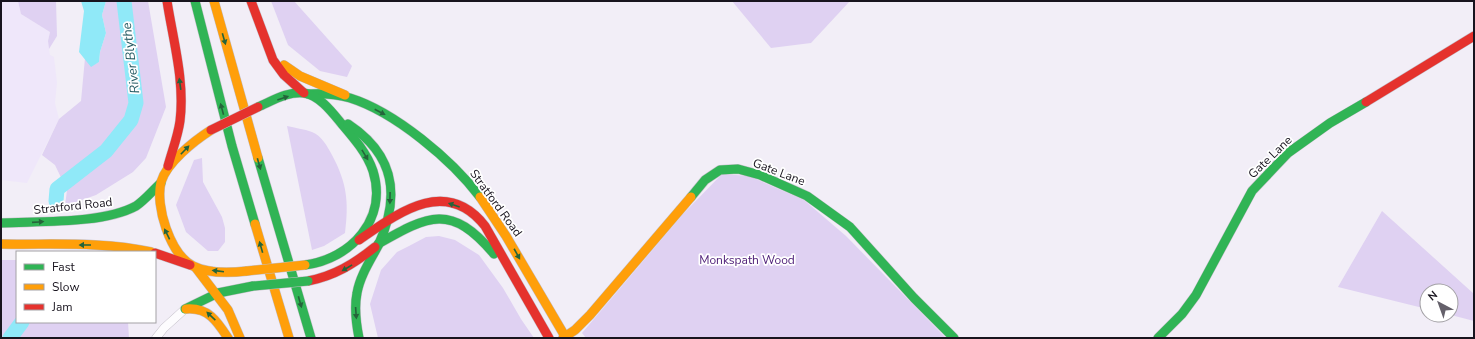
<svg xmlns="http://www.w3.org/2000/svg" width="1475" height="339" viewBox="0 0 1475 339" font-family="'Nunito Sans',sans-serif">
<style>
.built{fill:#efe7fa}
.green{fill:#dfd1f2}
.water{fill:#90e9f8}
.lines{fill:none;stroke-linecap:round;stroke-linejoin:round}
.river{stroke:#90e9f8;stroke-width:15}
.street-casing{stroke:#c2bec7;stroke-width:9}
.fast-casing{stroke:#c2bec7;stroke-width:10}
.slow-casing{stroke:#c2bec7;stroke-width:10}
.jam-casing{stroke:#c2bec7;stroke-width:10}
.street{stroke:#fdfcfe;stroke-width:8}
.fast{stroke:#30b455;stroke-width:9}
.slow{stroke:#ff9f0a;stroke-width:9}
.jam{stroke:#e5322d;stroke-width:9}
.fast-bridge-casing{stroke:#c2bec7;stroke-width:10;stroke-linecap:butt}
.slow-bridge-casing{stroke:#c2bec7;stroke-width:10;stroke-linecap:butt}
.jam-bridge-casing{stroke:#c2bec7;stroke-width:10;stroke-linecap:butt}
.fast-bridge{stroke:#30b455;stroke-width:9}
.slow-bridge{stroke:#ff9f0a;stroke-width:9}
.jam-bridge{stroke:#e5322d;stroke-width:9}
.oneway{fill:#24643a}
.labels{text-anchor:middle;dominant-baseline:central;stroke-width:3.5;stroke-linejoin:round;paint-order:stroke}
.street-label{font-size:12px;fill:#18141e;stroke:#fff}
.park-label{font-size:12px;fill:#4c1c76;stroke:#fff}
.water-label{font-size:13px;font-style:italic;fill:#265c64;stroke:#fff}
</style>
<rect width="100%" height="100%" fill="#f2eef7"/>
<path class="built" d="M1,1H18L21,14L50,32L48,41L49,49L50,55L54,57L57,83L55,103L59,119L27,183L1,180Z"/>
<g class="green">
<path d="M18,1H56L57,36L49,49L48,41L50,32L21,14Z"/>
<path d="M106,1H148L166,107L146,158L133,172L96,195L65,206L67,190L55,165L42,155L59,119L81,101L85,58L91,66L99,62L100,52L106,33L102,15Z"/>
<path d="M271,1H294L352,66L347,77L320,71L288,45Z"/>
<path d="M732,1H850L811,43L771,48Z"/>
<path d="M287,126C295,128 304,129 312,132C322,136 327,146 332,155C347,183 349,202 345,233L324,246L312,250Z"/>
<path d="M202,158L203,182L222,217L225,228V242L218,251H208L186,232L176,205L194,160Z"/>
<path d="M722,174L749,176L804,200L846,236L946,338H586L582,333L684,213Z"/>
<path d="M1382,211L1474,294V321L1451,315V291H1427V309L1338,287Z"/>
<path d="M439,236L455,240L479,255L503,288L521,319L534,338H378L370,304L381,270L397,252L409,246L426,237Z"/>
<path d="M1,260H17V322H128L129,338H1Z"/>
</g>
<path class="water" d="M81,1H106L102,15L106,33L100,52L99,62L91,67L79,52L84,11Z"/>
<g class="lines">
<g class="river">
<path d="M56,201L57,189L106,151L131,120L136,103L124,1"/>
<path d="M10,338L22,322"/>
</g>
<defs>
<path id="street" d="M156,338L164,328L185,309"/>
<g id="fast">
<path d="M195,1L232,146L255,224"/>
<path d="M308,94C322,93 336,94 350,98C395,112 452,160 480,197"/>
<path d="M258,107C272,101 288,91 304,93C319,95 332,112 341,123C353,137 367,153 373,171C388,219 351,259 305,265"/>
<path d="M348,124C395,155 401,196 378,246C370,261 360,276 357,293C354,308 356,323 359,338"/>
<path d="M258,158L311,338"/>
<path d="M691,197L705,180L720,170L738,169L760,175L807,196L850,227L914,298L954,338"/>
<path d="M1,223C39,221 103,224 136,206C145,200 153,190 161,183"/>
<path d="M378,244C429,215 451,203 494,254"/>
<path d="M185,309L218,293L253,286"/>
<path d="M1158,338L1182,314L1196,295L1252,191L1288,153L1330,123L1366,102"/>
</g>
<g id="slow">
<path d="M214,1L258,158"/>
<path d="M284,65L300,76L345,95"/>
<path d="M211,130C194,141 167,162 161,182C155,206 170,254 193,266C209,274 230,273 247,271"/>
<path d="M480,197L506,236L566,338"/>
<path d="M255,224L289,338"/>
<path d="M1,244C51,245 102,241 151,252"/>
<path d="M196,268L228,310L240,338"/>
<path d="M186,309C208,307 217,321 228,338"/>
<path d="M563,338L575,330L590,315L691,197"/>
</g>
<g id="jam">
<path d="M167,1C173,40 185,81 180,121C178,136 172,151 168,166"/>
<path d="M251,1L273,60L284,75L304,93"/>
<path d="M1366,102L1474,36"/>
<path d="M359,240C398,213 446,176 485,226L549,338"/>
<path d="M155,253L190,265"/>
<path d="M308,281C334,276 354,264 375,247"/>
</g>
</defs>
<use href="#street" class="street-casing"/>
<use href="#fast" class="fast-casing"/>
<use href="#slow" class="slow-casing"/>
<use href="#jam" class="jam-casing"/>
<use href="#street" class="street"/>
<use href="#fast" class="fast"/>
<use href="#slow" class="slow"/>
<use href="#jam" class="jam"/>
<defs>
<path id="fast-bridge" d="M253,286L308,281"/>
<path id="slow-bridge" d="M247,271L305,265"/>
<path id="jam-bridge" d="M211,130L258,107"/>
</defs>
<use href="#fast-bridge" class="fast-bridge-casing"/>
<use href="#slow-bridge" class="slow-bridge-casing"/>
<use href="#jam-bridge" class="jam-bridge-casing"/>
<use href="#fast-bridge" class="fast-bridge"/>
<use href="#slow-bridge" class="slow-bridge"/>
<use href="#jam-bridge" class="jam-bridge"/>
</g>
<defs><path id="oneway-solid" d="M-6-.8H1V-3.2L6.5 0L1 3.2V.8H-6Z"/></defs>
<g class="oneway">
<use href="#oneway-solid" transform="translate(224 39) rotate(74)"/>
<use href="#oneway-solid" transform="translate(180 84) rotate(-98)"/>
<use href="#oneway-solid" transform="translate(283 98) rotate(-19)"/>
<use href="#oneway-solid" transform="translate(222 109) rotate(-105)"/>
<use href="#oneway-solid" transform="translate(380 112) rotate(28)"/>
<use href="#oneway-solid" transform="translate(185 150) rotate(-46)"/>
<use href="#oneway-solid" transform="translate(365 155) rotate(59)"/>
<use href="#oneway-solid" transform="translate(259 164) rotate(74)"/>
<use href="#oneway-solid" transform="translate(390 198) rotate(91)"/>
<use href="#oneway-solid" transform="translate(454 205) rotate(-161)"/>
<use href="#oneway-solid" transform="translate(38 222) rotate(-4)"/>
<use href="#oneway-solid" transform="translate(167 234) rotate(-116)"/>
<use href="#oneway-solid" transform="translate(85 245) rotate(-180)"/>
<use href="#oneway-solid" transform="translate(261 247) rotate(-106)"/>
<use href="#oneway-solid" transform="translate(517 254) rotate(61)"/>
<use href="#oneway-solid" transform="translate(347 268) rotate(149)"/>
<use href="#oneway-solid" transform="translate(218 271) rotate(-173)"/>
<use href="#oneway-solid" transform="translate(300 302) rotate(74)"/>
<use href="#oneway-solid" transform="translate(356 313) rotate(86)"/>
<use href="#oneway-solid" transform="translate(211 316) rotate(-137)"/>
</g>
<g class="labels">
<g class="street-label">
<text transform="translate(1270 157) rotate(-44)">Gate Lane</text>
<text transform="translate(779 172) rotate(21)">Gate Lane</text>
<text transform="translate(496 203) rotate(54)">Stratford Road</text>
<text transform="translate(73 206) rotate(-6)">Stratford Road</text>
</g>
<g class="park-label">
<text x="747" y="260">Monkspath Wood</text>
</g>
<g class="water-label">
<text transform="translate(131 58) rotate(-97)">River Blythe</text>
</g>
</g>
<rect width="1475" height="339" fill="none" stroke="#18141e" stroke-width="4"/>
<rect x="16" y="251" width="140" height="72" fill="#ffffff" stroke="#a3a1a5"/>
<rect x="24" y="264" width="20" height="6" fill="#30b455" stroke="#a3a1a5"/>
<text x="52" y="271" font-size="12" fill="#18141e">Fast</text>
<rect x="24" y="284" width="20" height="6" fill="#ff9f0a" stroke="#a3a1a5"/>
<text x="52" y="291" font-size="12" fill="#18141e">Slow</text>
<rect x="24" y="304" width="20" height="6" fill="#e5322d" stroke="#a3a1a5"/>
<text x="52" y="311" font-size="12" fill="#18141e">Jam</text>
<g transform="translate(1439 303) rotate(319)"><circle r="19" fill="#ffffff" stroke="#a3a1a5"/>
<path d="M0-3L7 15L0 10L-7 15Z" fill="#64606a"/>
<text y="-6" font-size="11" font-weight="bold" text-anchor="middle" fill="#18141e">N</text>
</g>
</svg>
